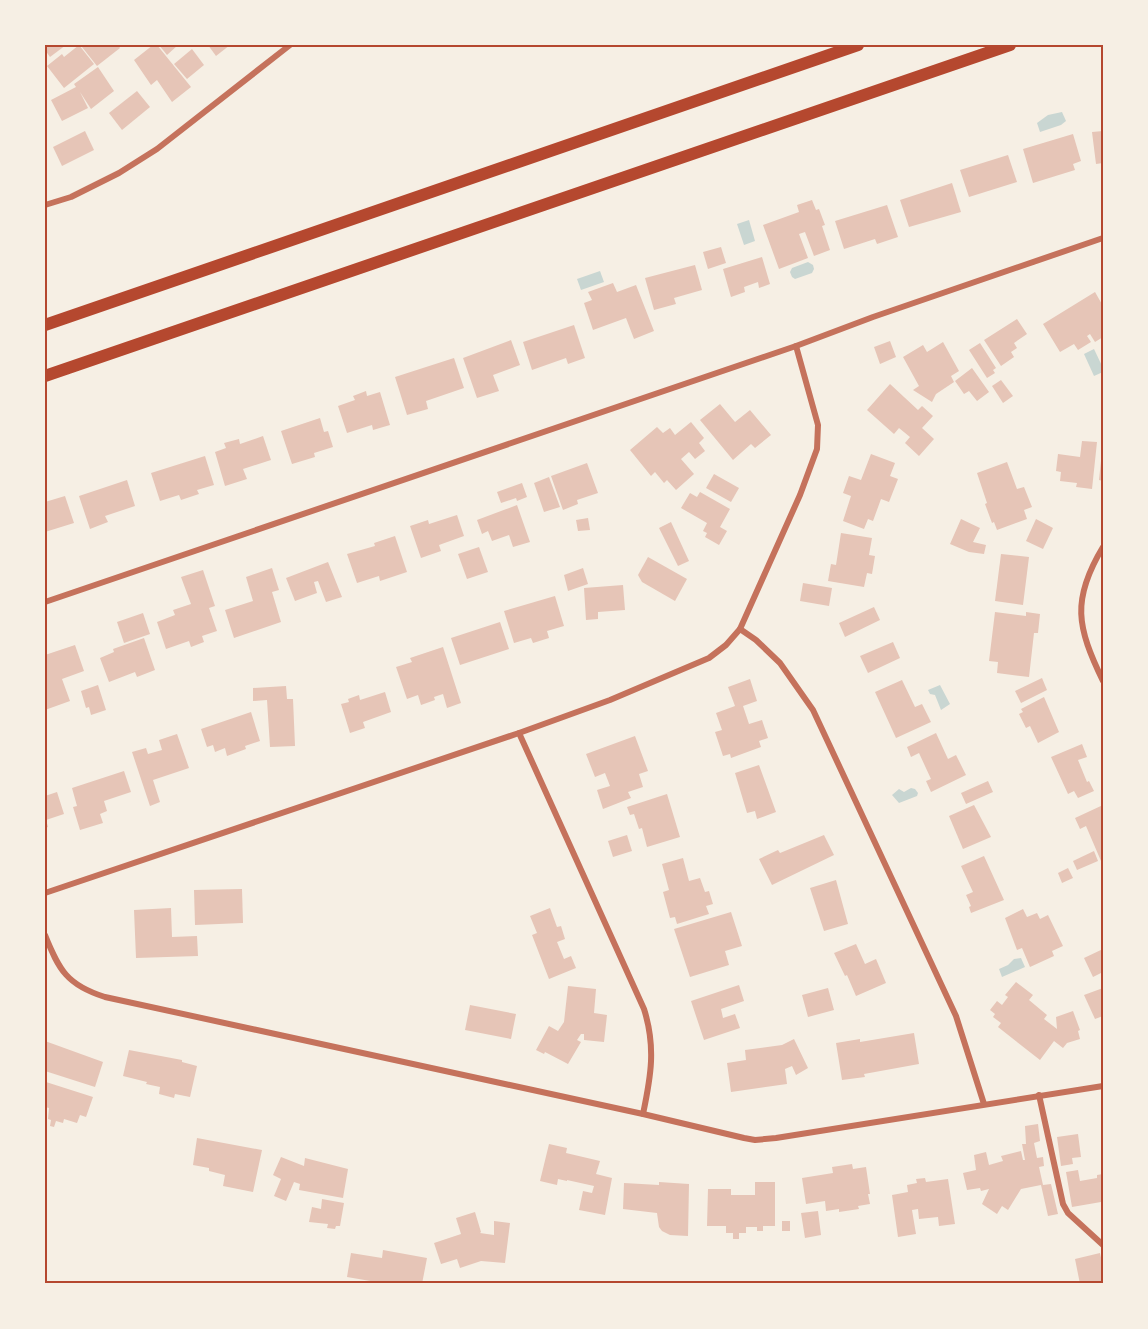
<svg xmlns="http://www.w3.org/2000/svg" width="1148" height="1329" viewBox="0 0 1148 1329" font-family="Bitter,serif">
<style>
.water{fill:#c9d6d2}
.building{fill:#e6c5b7}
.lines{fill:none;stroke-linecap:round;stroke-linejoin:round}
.minor{stroke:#c5725c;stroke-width:6}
.trunk{stroke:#b5482f;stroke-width:12}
.neatline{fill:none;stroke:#b5482f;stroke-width:2}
</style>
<rect width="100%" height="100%" fill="#f6efe4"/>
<g class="water">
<path d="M1062,112L1066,121L1061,125L1040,132L1037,123L1048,115Z"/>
<path d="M749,220L755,241L744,245L737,224Z"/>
<path d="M808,262L813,265L814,269L812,273L795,279L792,277L790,272L792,268Z"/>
<path d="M600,271L604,282L581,290L577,279Z"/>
<path d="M1094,349L1103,368V372L1094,376L1084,354Z"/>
<path d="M940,685L950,704L941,710L935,695L930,694L928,690Z"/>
<path d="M911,788L915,789L918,793L917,796L899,803L892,795L899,789L904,792Z"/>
<path d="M1021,958L1025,967L1002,977L999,969L1008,965L1014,959Z"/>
</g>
<g class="building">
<path d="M45,45H66L50,57L45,50Z"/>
<path d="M79,45L94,64L64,88L47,66L62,54L64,57Z"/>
<path d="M84,45H118L120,48L97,66L82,47Z"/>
<path d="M153,45H157L191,87L172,102L157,80L151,85L134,60Z"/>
<path d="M159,45H178L167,55Z"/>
<path d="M208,45H230L216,56Z"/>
<path d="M192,49L204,65L187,79L174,64Z"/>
<path d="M98,67L114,91L91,109L80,92L88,108L62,121L51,100L76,87L74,84Z"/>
<path d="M137,91L150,107L122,130L109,113Z"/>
<path d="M85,131L94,150L62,166L53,147Z"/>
<path d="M1103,131V163L1096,164L1092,132Z"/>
<path d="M1073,134L1081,161L1073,164L1075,170L1033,183L1023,149Z"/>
<path d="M1008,155L1017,182L969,197L960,170Z"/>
<path d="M952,183L961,212L909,227L900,200Z"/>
<path d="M812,200L816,210L819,209L825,225L822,226L830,250L814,256L805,232L799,234L808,258L779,269L763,225L799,212L797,205Z"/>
<path d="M887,205L898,237L877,244L875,239L844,249L835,221Z"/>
<path d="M721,247L726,263L708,269L703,252Z"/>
<path d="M762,257L770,284L759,288L758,282L744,287L745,292L731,297L723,269Z"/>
<path d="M695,265L702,290L674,298L676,304L654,310L645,278Z"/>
<path d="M613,283L617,292L636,285L654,331L634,339L626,318L593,330L584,303L592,300L588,292Z"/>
<path d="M1095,292L1103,306V337L1095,342L1090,334L1087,336L1091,342L1078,350L1074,344L1060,352L1043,324Z"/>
<path d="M1017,319L1027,334L1014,343L1017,348L1011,352L1014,357L1001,366L984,340Z"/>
<path d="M574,325L585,358L568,364L566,358L532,370L523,342Z"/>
<path d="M511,340L520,365L493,375L499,391L477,398L463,358Z"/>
<path d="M890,341L896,357L880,364L874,347Z"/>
<path d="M943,342L959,371L951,376L954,382L936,394L932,402L913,390L919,386L903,357L923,345L927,352Z"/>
<path d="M980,343L996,368L993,370L995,373L987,378L969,350Z"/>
<path d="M454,358L464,388L426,401L428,409L407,415L395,377Z"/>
<path d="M972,368L989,392L977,401L969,391L964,394L955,381Z"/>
<path d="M1001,380L1013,396L1003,403L992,386Z"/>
<path d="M890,384L918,410L922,406L933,416L922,428L934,439L919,456L905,443L910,437L899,428L894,434L867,410Z"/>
<path d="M366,391L367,396L380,392L390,425L373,430L372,425L347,433L338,406L355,400L353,396Z"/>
<path d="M720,404L735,422L750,410L771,435L755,448L751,444L733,460L700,420Z"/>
<path d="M320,418L324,432L328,431L333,447L314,453L315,457L292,464L281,431Z"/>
<path d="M691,422L704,438L699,443L705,451L695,459L689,452L681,459L694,474L676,490L667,480L664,483L655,472L651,476L630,450L657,427L663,433L670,428L675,435Z"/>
<path d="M263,436L271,460L243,469L247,479L225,486L215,452L226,448L224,443L239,439L240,444Z"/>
<path d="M1082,441L1097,442L1092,489L1076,487L1077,483L1060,481L1061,472L1056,471L1058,454L1080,457Z"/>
<path d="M871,454L895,463L890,476L898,479L889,502L881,499L873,521L868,519L864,529L843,521L851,496L843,493L849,476L861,480Z"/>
<path d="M205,456L214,485L197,490L199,494L181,500L179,495L160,501L151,473Z"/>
<path d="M1101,461H1103V481L1099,480Z"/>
<path d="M1007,462L1017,489L1024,487L1032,507L1024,510L1027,519L997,530L994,522L992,523L985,504L987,503L977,473Z"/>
<path d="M587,463L598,493L577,500L578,504L563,510L551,476Z"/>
<path d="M714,474L739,488L731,502L706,488Z"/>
<path d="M549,477L560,507L544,512L534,483Z"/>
<path d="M127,480L135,506L105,516L108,522L90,529L79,496Z"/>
<path d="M522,483L527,497L517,501L516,498L501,503L497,492Z"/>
<path d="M700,492L730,509L720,527L727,531L719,545L705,537L707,533L703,531L707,523L681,508L690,493L697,497Z"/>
<path d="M65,496L74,523L45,532V502Z"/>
<path d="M517,505L530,542L513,547L509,535L492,541L488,531L482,534L477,520Z"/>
<path d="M457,515L464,536L439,545L441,551L421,558L410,526L428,520L429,524Z"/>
<path d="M588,518L590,530L578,531L576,520Z"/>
<path d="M961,519L980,528L973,542L986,545L984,554L969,552L950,544Z"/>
<path d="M1036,519L1053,528L1043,549L1026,541Z"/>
<path d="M671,522L689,561L678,566L659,528Z"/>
<path d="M841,533L872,538L869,555L875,556L872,574L867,573L864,587L828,581L831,564L836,565Z"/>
<path d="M395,536L407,572L380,581L379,576L357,583L347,554L375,546L374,543Z"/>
<path d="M479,547L488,572L467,579L458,554Z"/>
<path d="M1001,554L1029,557L1023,605L995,601Z"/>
<path d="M648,557L687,579L675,601L642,582L638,575Z"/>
<path d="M328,562L342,597L326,602L318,581L314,582L317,593L295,601L286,578Z"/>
<path d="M272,568L279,590L272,592L281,622L234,638L225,610L253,601L246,577Z"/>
<path d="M583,568L588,584L568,591L564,575Z"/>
<path d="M203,570L215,606L209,608L217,631L202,636L204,642L191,647L189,641L166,649L157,622L175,615L173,610L191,604L181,577Z"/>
<path d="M803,583L832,588L829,606L800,601Z"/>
<path d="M623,585L625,610L598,612V619L586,620L584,588Z"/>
<path d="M555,596L564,626L547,631L549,638L533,643L531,638L514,643L504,611Z"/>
<path d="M874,607L880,620L845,637L839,623Z"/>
<path d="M995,612L1026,616V612L1040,614L1038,633H1034L1029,677L997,673L998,662L989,661Z"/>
<path d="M143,613L150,634L124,643L117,622Z"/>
<path d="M500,622L509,649L460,665L451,638Z"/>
<path d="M144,638L155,670L137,677L135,672L109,682L100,658L114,652L113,649Z"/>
<path d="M893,642L900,658L868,673L860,656Z"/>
<path d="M75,645L84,671L62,679L70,701L45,710V655Z"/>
<path d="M443,647L461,703L447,708L443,694L434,697L435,700L421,705L418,695L407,699L396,667L412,662L410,658Z"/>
<path d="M1042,678L1047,690L1021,703L1015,691Z"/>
<path d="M750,679L757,701L743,706L749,724L762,720L768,738L759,741L761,747L731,758L730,754L723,756L715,732L722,730L716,713L735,706L728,687Z"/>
<path d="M902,680L915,707L922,704L931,722L896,738L875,692Z"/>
<path d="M98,685L106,710L91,715L89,707L86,708L81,691Z"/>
<path d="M286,686L287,699H293L295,746L270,747L267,700L253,701V688Z"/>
<path d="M385,692L391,712L363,722L365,728L350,733L341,704L349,702L348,699L359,695L360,700Z"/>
<path d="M1044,697L1059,732L1038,743L1030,726L1026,728L1019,714L1023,712L1021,709Z"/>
<path d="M251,712L260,741L245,746L246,749L227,756L225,748L215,752L213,745L207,747L201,729Z"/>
<path d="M936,733L948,759L956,755L966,775L931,792L926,781L931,779L919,753L911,757L907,747Z"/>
<path d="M177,734L189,768L153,780L160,802L150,806L132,752L146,748L148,754L162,750L159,740Z"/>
<path d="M635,736L648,771L639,774L643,787L628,792L631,798L603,809L597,790L610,786L605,773L595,777L586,754Z"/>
<path d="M1082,744L1087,757L1078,760L1087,782L1089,781L1094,791L1078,798L1074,791L1068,794L1051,757Z"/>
<path d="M759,765L776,812L757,819L755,811L747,813L735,773Z"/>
<path d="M124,771L131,792L104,801L107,811L100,814L103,823L80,830L73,807L77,806L72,788Z"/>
<path d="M988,781L993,792L966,804L961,793Z"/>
<path d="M57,792L64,814L46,820L48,827L45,828V796Z"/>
<path d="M667,794L680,837L647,847L642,828L639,829L634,814L630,815L627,807Z"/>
<path d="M974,805L991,837L963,849L949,816Z"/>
<path d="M1103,805V860L1101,861L1086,826L1080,829L1075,818Z"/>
<path d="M627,835L632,851L613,857L608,841Z"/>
<path d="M824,835L834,855L772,885L759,859L778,850L780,853Z"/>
<path d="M1094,851L1098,861L1077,870L1073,861Z"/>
<path d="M984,856L1004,900L971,913L969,907L971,906L966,895L973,892L961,866Z"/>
<path d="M683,858L689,881L700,878L705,892L709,891L713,904L706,906L709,914L677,924L675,917L670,918L663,892L669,890L662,864Z"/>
<path d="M1068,868L1073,878L1062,883L1058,873Z"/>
<path d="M836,880L848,924L824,931L810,888Z"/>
<path d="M242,889L243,923L195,925L194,890Z"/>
<path d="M171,908L172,937L197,936L198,956L136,958L134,910Z"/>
<path d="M550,908L557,927L561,926L565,939L557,942L564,959L571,956L576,968L549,979L532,935L537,933L530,916Z"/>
<path d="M1023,909L1027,917L1037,913L1040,919L1048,915L1063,946L1052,951L1054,956L1030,967L1022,948L1017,950L1005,918Z"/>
<path d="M731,912L742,946L725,951L729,965L690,977L674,929Z"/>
<path d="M856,944L865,964L876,959L886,983L856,996L847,975L845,976L834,953Z"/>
<path d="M1103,949V972L1093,977L1084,958Z"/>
<path d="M1016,982L1033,995L1029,1000L1047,1015L1044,1019L1057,1029L1056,1017L1073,1011L1080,1030L1078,1031L1080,1039L1067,1043L1063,1048L1054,1041L1040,1060L998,1027L1001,1023L993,1017L995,1014L990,1010L997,1001L1002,1005L1008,997L1005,995Z"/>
<path d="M739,985L744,1001L721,1009L723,1018L735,1014L740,1028L704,1040L691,1001Z"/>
<path d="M568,986L596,989L594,1013L607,1015L604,1042L584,1040V1034H581L577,1040L581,1042L568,1064L545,1052L544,1054L536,1050L549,1026L558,1031L564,1022Z"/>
<path d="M828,988L834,1010L808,1017L802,995Z"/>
<path d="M1103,988V1016L1095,1019L1084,995Z"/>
<path d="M470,1005L516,1014L511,1039L465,1030Z"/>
<path d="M914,1033L919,1064L864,1074L865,1077L842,1080L836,1043L860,1039V1042Z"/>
<path d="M794,1039L808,1068L796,1075L792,1066L785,1069L787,1084L731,1092L727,1063L746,1060L745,1050L782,1045Z"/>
<path d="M45,1041L103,1062L95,1087L45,1071Z"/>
<path d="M129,1050L182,1060V1062L197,1066L190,1097L175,1094L174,1098L159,1094L160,1087L146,1084L147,1082L123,1076Z"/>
<path d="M46,1082L93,1097L86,1117L80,1115L77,1123L64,1119L63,1123L56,1121L54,1127L50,1126L51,1120L48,1119L49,1108L45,1107Z"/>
<path d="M1038,1124L1040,1141L1034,1143L1037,1158L1043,1157L1044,1166L1039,1167L1043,1185L1051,1184L1058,1214L1048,1216L1041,1185L1021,1189L1008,1210L1002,1206L997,1214L982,1204L989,1189L981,1191L980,1188L967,1190L963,1173L976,1170L974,1155L986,1152L989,1165L1003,1161L1001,1156L1021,1151L1023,1160H1025L1022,1144H1026L1025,1126Z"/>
<path d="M1078,1134L1081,1157L1072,1158L1073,1164L1061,1166L1057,1137Z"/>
<path d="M197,1138L262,1150L253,1192L223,1186L225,1175L209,1171V1168L193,1165Z"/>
<path d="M549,1144L567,1148L566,1153L600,1161L596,1174L612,1178L605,1215L579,1210L583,1191L592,1193L594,1186L567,1180V1181L558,1179L557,1185L540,1181Z"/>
<path d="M281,1157L304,1166L305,1158L348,1169L343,1198L299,1190L300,1184L294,1182L286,1201L274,1196L281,1179L273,1175Z"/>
<path d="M852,1164L853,1169L866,1167L870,1194H868L870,1204L858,1206L859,1209L839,1212V1209L826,1211L825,1201L806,1204L802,1178L833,1173L832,1167Z"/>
<path d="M1078,1170L1080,1181L1097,1178V1175L1103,1174V1208L1101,1202L1072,1207L1066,1172Z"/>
<path d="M925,1178L926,1182L948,1179L955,1224L939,1226L938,1217L919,1219L918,1209L912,1210L916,1234L898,1237L892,1195L908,1192L907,1185L917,1183L916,1179Z"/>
<path d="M659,1182L689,1184L688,1236L670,1235L662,1231L659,1227L657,1213L623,1209L624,1183L659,1185Z"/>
<path d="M755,1182H775V1226H763V1231H757V1227H746V1233H739V1239H733V1233H726V1226H707L708,1189H731V1195H755Z"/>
<path d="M322,1199L344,1203L340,1226H336L335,1229L327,1228L328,1224L309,1222L312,1207L321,1209Z"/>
<path d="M818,1211L821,1235L805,1238L801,1213Z"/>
<path d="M475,1212L481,1232L480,1233L494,1235V1221L510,1223L505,1263L481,1261L460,1268L457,1259L441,1264L434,1243L461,1234L456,1218Z"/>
<rect x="782" y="1221" width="8" height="10"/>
<path d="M383,1250L427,1258L422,1284H388L347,1277L351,1253L382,1258Z"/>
<path d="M1100,1253L1103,1267V1284H1080L1075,1259Z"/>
</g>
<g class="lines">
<g class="minor">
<path d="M45,205L71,197L119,173L157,149L290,45"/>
<path d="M1103,547C1071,600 1077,627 1103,681"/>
<path d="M45,602L796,346L873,317L1103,238"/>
<path d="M740,629L756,640L780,663L813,710L956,1016L984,1104"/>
<path d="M519,733L644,1009C656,1047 651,1076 643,1114"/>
<path d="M45,893L519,733L610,700L709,658L726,645L740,629L800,495L817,449L818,425L796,346"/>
<path d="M45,935C59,970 67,985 105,997L643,1114L744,1138L755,1140L776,1138L1103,1086"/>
<path d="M1039,1095L1063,1204L1068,1213L1103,1245"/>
</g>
<g class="trunk">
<path d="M45,325L858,45"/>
<path d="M45,376L1010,45"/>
</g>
</g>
<rect width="1148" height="1329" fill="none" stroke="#f6efe4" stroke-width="93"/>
<rect x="46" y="46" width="1056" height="1236" class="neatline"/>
</svg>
